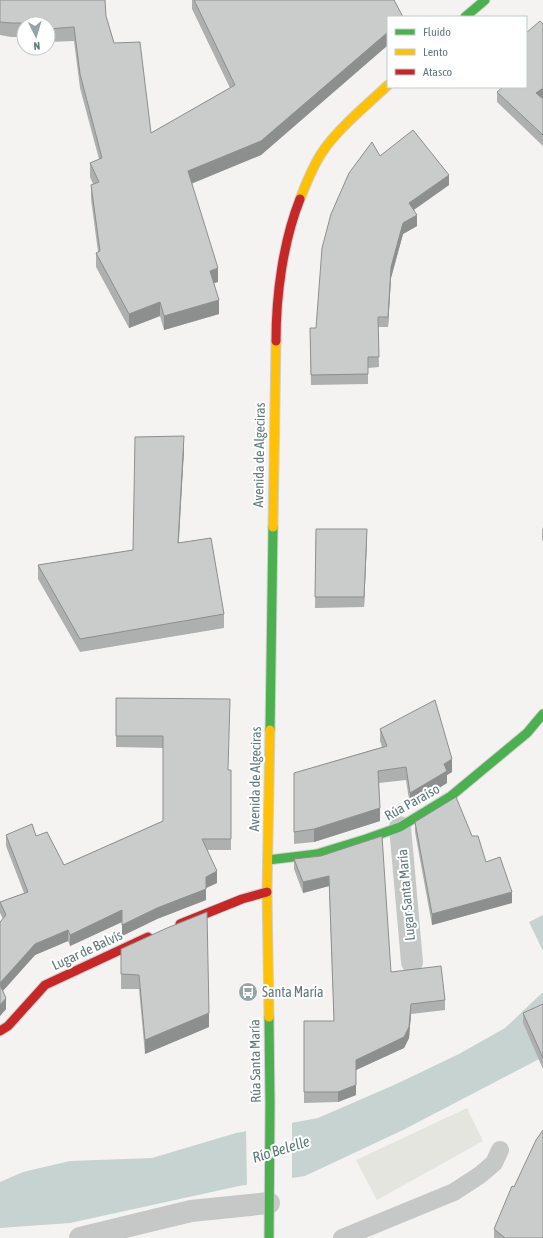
<svg xmlns="http://www.w3.org/2000/svg" width="543" height="1238" viewBox="0 0 543 1238" font-family="'Asap Condensed',sans-serif">
<style>
.green{fill:#e5e5df}
.water{fill:#c6d3d1}
.pier{fill:#f4f3f2}
.lines{fill:none;stroke-linecap:round;stroke-linejoin:round}
.fast-casing{stroke:#cfd1d0;stroke-width:11}
.slow-casing{stroke:#cfd1d0;stroke-width:11}
.jam-casing{stroke:#cfd1d0;stroke-width:11}
.lane{stroke:#c6c8c8;stroke-width:18}
.street{stroke:#c6c8c8;stroke-width:22}
.fast{stroke:#4caf50;stroke-width:9}
.slow{stroke:#ffc107;stroke-width:9}
.jam{stroke:#c62828;stroke-width:9}
.wall{fill:#aeafaf}
.shaded-wall{fill:#8d8f8f}
.building{fill:#cacccc;stroke:#8d8f8f}
.labels{text-anchor:middle;dominant-baseline:central;stroke-width:4;stroke-linejoin:round;paint-order:stroke}
.street-label{font-size:14px;fill:#5f7b7d;stroke:#fff}
.poi-label{font-size:14px;fill:#5f7b7d;stroke:#fff;text-anchor:start}
.water-label{font-size:15px;font-style:italic;fill:#5a7976;stroke:#fff}
</style>
<rect width="100%" height="100%" fill="#f4f3f2"/>
<path class="green" d="M467,1108L483,1141L377,1200L356,1160Z"/>
<g class="water">
<path d="M543,915V951L529,922Z"/>
<path d="M543,992V1057L403,1130L305,1176L239,1186L70,1223L0,1228V1182L23,1172L70,1161L152,1158L236,1133L318,1118L394,1085L459,1054L505,1028Z"/>
</g>
<path class="pier" d="M292,1121V1180L247,1187L246,1129Z"/>
<g class="lines">
<defs>
<g id="fast">
<path d="M465,17L485,0"/>
<path d="M270,730L273,527"/>
<path d="M268,860L317,854L366,839L400,827L451,796L527,733L543,714"/>
<path d="M269,1017L270,1104L269,1238"/>
</g>
<g id="slow">
<path d="M300,199C306,184 312,168 321,154C336,130 367,105 388,85"/>
<path d="M273,527L276,341"/>
<path d="M269,1017L267,892L270,730"/>
</g>
<g id="jam">
<path d="M276,341C276,295 283,242 300,199"/>
<path d="M180,924L242,899L267,892"/>
<path d="M0,1031L8,1026L45,985L148,937"/>
</g>
</defs>
<use href="#fast" class="fast-casing"/>
<use href="#slow" class="slow-casing"/>
<use href="#jam" class="jam-casing"/>
<path class="lane" d="M342,1238L454,1192L480,1175L494,1163L500,1150"/>
<g class="street">
<path d="M400,827L412,962"/>
<path d="M80,1238L191,1211L269,1203"/>
</g>
<use href="#fast" class="fast"/>
<use href="#slow" class="slow"/>
<use href="#jam" class="jam"/>
</g>
<g class="wall">
<path d="M0,0L106,16L114,43L151,133L230,88L192,9V0H394L388,17V45L261,155L191,184L218,282L214,283L219,314L164,330L160,316L129,328L96,267V253L98,252L91,199V185L93,184L90,177V163L99,159L80,88L74,41L48,42V24H24V37H11L0,35Z"/>
<path d="M543,24V98L542,99H543V146L497,102V92L526,87Z"/>
<path d="M380,156L449,185L414,210L417,226L403,234L391,278L388,327H378L379,367L368,368V384L311,385L310,338L316,328Z"/>
<path d="M184,450L178,543L224,614V628L80,652L38,579V565L133,550Z"/>
<path d="M543,527V541L542,540V530Z"/>
<path d="M316,529L367,539L364,607L315,608Z"/>
<path d="M116,698L229,770H231V850H207L217,883L206,888V900L157,919L122,936V922L70,946L68,941L35,955L3,991L6,1009L0,1016V922L3,919L0,913V902L24,893L6,846V835L36,836L64,865L163,821V748L116,747Z"/>
<path d="M380,729L452,772L447,775V783L410,806L406,780L379,783L380,821L314,842L294,844V773L382,747L380,741Z"/>
<path d="M415,822L472,836L486,862L512,903L432,925L415,832Z"/>
<path d="M321,856L391,972L445,1000V1010L411,1014L409,1038L404,1048L356,1070V1095L338,1102L304,1103V1021H334L329,886L303,893L294,869V859Z"/>
<path d="M121,949L209,1027L145,1054L139,989H121Z"/>
<path d="M543,1005V1069L523,1023V1013Z"/>
<path d="M514,1187L543,1238H494V1229Z"/>
</g>
<g class="shaded-wall">
<path d="M388,32V45L261,155L188,185V171Z"/>
<path d="M543,88V98L536,104V93Z"/>
<path d="M449,175V185L409,213V203Z"/>
<path d="M417,215V226L403,234L391,278L388,327V317L391,267L403,223Z"/>
<path d="M218,268V282L210,284V271Z"/>
<path d="M219,300V314L164,330V316Z"/>
<path d="M160,302V316L129,328V314Z"/>
<path d="M184,436V450L178,557V543Z"/>
<path d="M367,529V539L364,607V597Z"/>
<path d="M452,759V772L447,775V783L410,806V793L444,764Z"/>
<path d="M380,808V821L314,842V829Z"/>
<path d="M217,871V883L206,888V877Z"/>
<path d="M329,876V886L303,893V882Z"/>
<path d="M206,889V900L157,919L122,936V925L157,908Z"/>
<path d="M512,892V903L432,925V914Z"/>
<path d="M122,910V922L70,946V935Z"/>
<path d="M68,930V941L35,955L0,994V983L35,944Z"/>
<path d="M6,998V1009L0,1016V1005Z"/>
<path d="M411,1004V1014L409,1038L404,1048L356,1070V1095L338,1102V1092L356,1060Z"/>
<path d="M209,1013V1027L145,1054V1040Z"/>
</g>
<g class="building">
<path d="M0,0H105L106,16L114,43L140,42L151,133L235,85L194,0H394L403,17H388V32L261,141L188,171L218,268L210,271L219,300L164,316L160,302L129,314L96,253L100,251L91,185L99,182L90,163L102,158L80,74L74,27L48,29V24H37V23H11L0,22Z"/>
<path d="M540,21L543,24V88L536,93L543,99V135L497,92L503,87H526V33Z"/>
<path d="M413,130L449,175L409,203L417,215L403,223L391,267L388,317H378L379,357H368V374L311,375L310,328H316L322,248L331,214L349,173L372,142L380,156Z"/>
<path d="M184,436L178,543L211,538L224,614L80,639L38,565L133,550L135,437Z"/>
<path d="M316,529H367L364,597H315Z"/>
<path d="M116,698L230,699L228,770H231V839H202L217,871L206,877V889L157,908L122,925V910L70,935L68,930L35,944L0,983V922L6,915L0,902L28,892L6,835L32,824L36,836L47,832L64,865L163,821V736H116Z"/>
<path d="M435,700L452,759L444,764L447,771L410,793L406,767L378,771L380,808L314,829L294,832V773L387,746L380,729Z"/>
<path d="M456,797L472,836H478L486,862L500,857L512,892L432,914L415,822Z"/>
<path d="M382,836L391,972L441,966L445,1000L411,1004L409,1027L404,1037L356,1060V1085L338,1092H304V1021H334L329,876L303,882L294,859L321,856Z"/>
<path d="M207,912L209,1013L145,1040L139,975L121,974V949L167,928Z"/>
<path d="M0,985L6,998L0,1005Z"/>
<path d="M543,1004V1058L523,1013Z"/>
<path d="M543,1130V1238H505L494,1229L512,1186L514,1187L536,1140Z"/>
</g>
<defs>
<symbol id="bus-disc" viewBox="-11 -11 22 22"><circle r="9.5" fill="#93a5a6" stroke="#fff"/><path d="M-5-6H5V4H4V6H2V4H-2V6H-4V4H-5ZM-3.5-4V0h7V-4ZM-3.5 1.2v1.5H-2V1.2ZM2 1.2v1.5H3.5V1.2Z" fill="#fff"/></symbol>
</defs>
<g fill-rule="evenodd">
<use href="#bus-disc" x="237" y="981" width="22" height="22"/>
</g>
<g class="labels">
<g class="street-label">
<text transform="translate(259 455) rotate(-89)">Avenida de Algeciras</text>
<text transform="translate(255 779) rotate(-89)">Avenida de Algeciras</text>
<text transform="translate(412 802) rotate(-29)">Rúa Paraíso</text>
<text transform="translate(406 895) rotate(-95)">Lugar Santa María</text>
<text transform="translate(87 950) rotate(-25)">Lugar de Balvís</text>
<text transform="translate(255 1061) rotate(-91)">Rúa Santa María</text>
</g>
<g class="poi-label">
<text x="262" y="992">Santa María</text>
</g>
<g class="water-label">
<text transform="translate(281 1149) rotate(-17)">Río Belelle</text>
</g>
</g>
<rect x="387" y="16" width="140" height="72" fill="#ffffff" stroke="#bfcacb"/>
<rect x="395" y="29" width="20" height="6" fill="#4caf50" stroke="#bfcacb"/>
<text x="423" y="36" font-size="12" fill="#5f7b7d">Fluido</text>
<rect x="395" y="49" width="20" height="6" fill="#ffc107" stroke="#bfcacb"/>
<text x="423" y="56" font-size="12" fill="#5f7b7d">Lento</text>
<rect x="395" y="69" width="20" height="6" fill="#c62828" stroke="#bfcacb"/>
<text x="423" y="76" font-size="12" fill="#5f7b7d">Atasco</text>
<g transform="translate(36 36) rotate(175)"><circle r="19" fill="#ffffff" stroke="#bfcacb"/>
<path d="M0-3L7 15L0 10L-7 15Z" fill="#93a5a6"/>
<text y="-6" font-size="11" font-weight="bold" text-anchor="middle" fill="#5f7b7d">N</text>
</g>
</svg>
